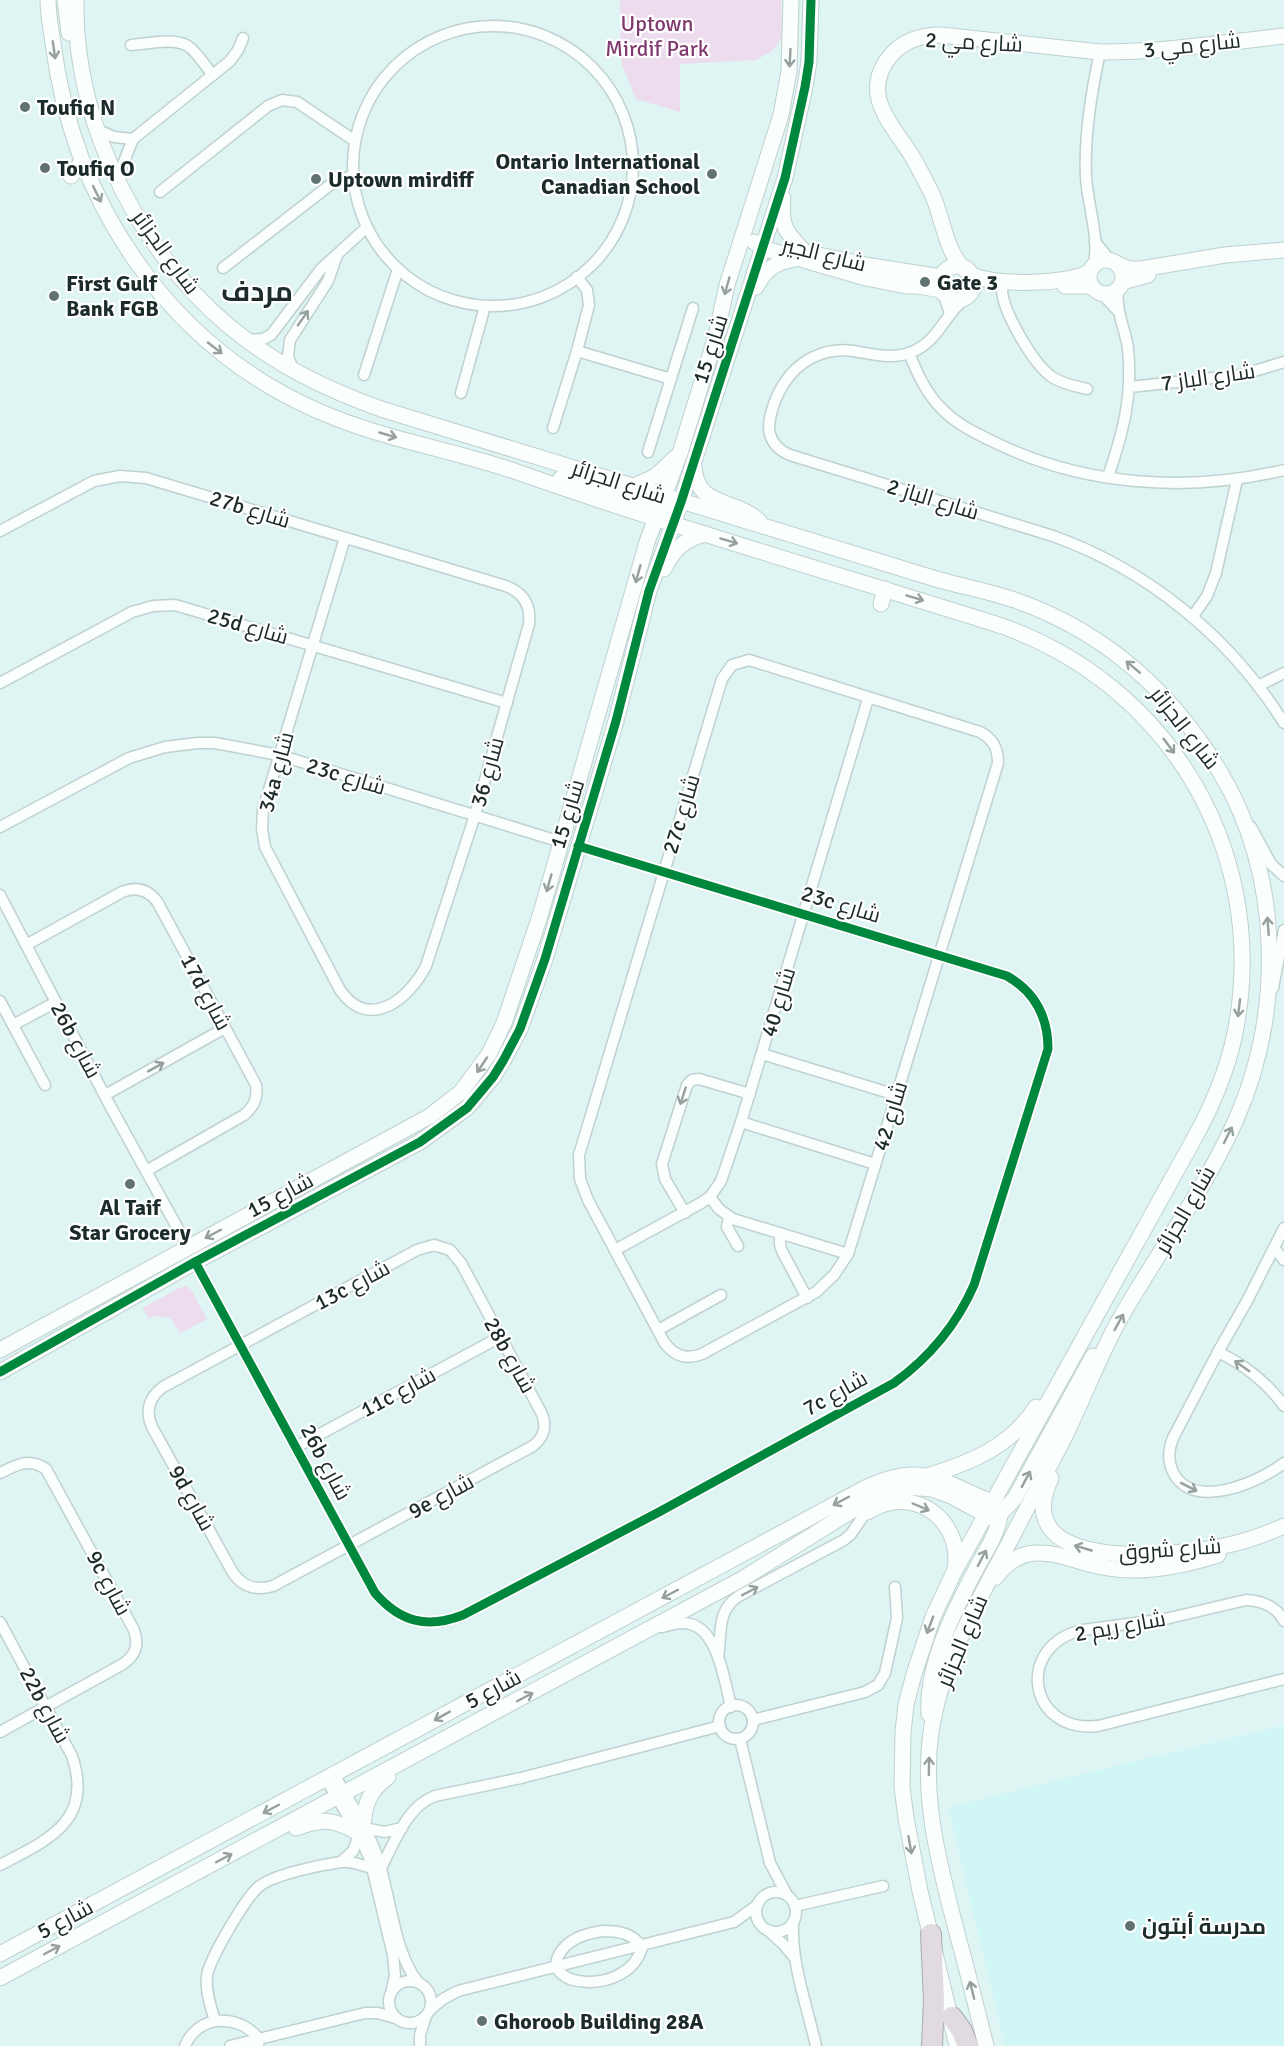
<svg xmlns="http://www.w3.org/2000/svg" width="1284" height="2046" viewBox="0 0 1284 2046" font-family="Signika,Cairo,sans-serif">
<style>
.built{fill:#d0f7f5}
.green{fill:#eddcee}
.lines{fill:none;stroke-linecap:round;stroke-linejoin:round}
.street-casing{stroke:#bfd1d0;stroke-width:13}
.secondary-casing{stroke:#bfd1d0;stroke-width:17}
.highway-casing{stroke:#aaabb3;stroke-width:22}
.street{stroke:#fafefd;stroke-width:10}
.secondary{stroke:#fafefd;stroke-width:15}
.highway{stroke:#e1dae1;stroke-width:20}
.cycleway-casing{stroke:#fff;stroke-width:13}
.cycleway{stroke:#00873e;stroke-width:9}
.oneway{stroke:#96a09e}
.poi-dot{fill:#607271;stroke:#fff;stroke-width:2}
.labels{text-anchor:middle;dominant-baseline:central;stroke-width:4.5;stroke-linejoin:round;paint-order:stroke}
.park-label{font-size:22px;fill:#803a6e;stroke:#fff}
.street-label{font-size:22px;fill:#1c2c2b;stroke:#fff}
.poi-label{font-size:22px;font-weight:bold;fill:#1c2c2b;stroke:#fff;text-anchor:start}
.district-label{font-size:28px;font-weight:bold;fill:#1c2c2b;stroke:#fff}
</style>
<rect width="100%" height="100%" fill="#def5f4"/>
<path class="built" d="M1284,1725V2046H1005L948,1807Z"/>
<g class="green">
<path d="M620,0H781L782,38L771,52L756,60L680,64V112L636,99L621,62Z"/>
<path d="M187,1286L192,1291L207,1319L181,1333L170,1318L154,1316L149,1319L143,1308L179,1288Z"/>
</g>
<g class="lines">
<defs>
<g id="street">
<circle cx="493" cy="166" r="140"/>
<path d="M131,45C147,44 173,37 188,46C198,53 205,66 213,75"/>
<path d="M96,129L114,137L133,139"/>
<path d="M117,179L133,139L230,61L238,50L243,38"/>
<path d="M160,192L268,106L282,100L297,102L355,141"/>
<path d="M1095,242L1110,260"/>
<path d="M1093,265C1101,243 1087,202 1086,177C1084,135 1091,93 1100,52"/>
<path d="M223,268L330,185L353,175"/>
<path d="M1002,289C1002,310 1033,364 1052,377C1062,384 1075,386 1087,389"/>
<path d="M1101,293L1119,312"/>
<path d="M944,295L950,314"/>
<path d="M966,298C944,314 940,340 912,352C892,360 873,354 853,351C825,347 798,360 783,385C776,396 769,415 769,428C770,442 778,450 790,455L1053,536C1148,570 1230,637 1284,723"/>
<path d="M247,340L263,339L271,335L321,269L367,227"/>
<path d="M577,351L671,379"/>
<path d="M909,353C917,373 926,393 941,408C956,424 975,433 994,442C1083,486 1188,493 1284,470"/>
<path d="M293,370L288,356L290,340L328,281L337,255"/>
<path d="M364,375L398,269"/>
<path d="M1130,387L1241,375L1284,362"/>
<path d="M461,393L485,306"/>
<path d="M553,428L577,351L589,305L587,290L577,277"/>
<path d="M648,452L693,308"/>
<path d="M1108,477C1123,432 1133,397 1128,348C1125,328 1115,310 1118,289"/>
<path d="M0,531L94,481L120,476L146,478L506,586C524,593 531,606 529,624L475,815L426,966C409,999 369,1032 340,990L265,847L262,829L263,810L345,538"/>
<path d="M1193,616L1207,596L1216,573L1237,480"/>
<path d="M749,660L980,732C993,739 998,748 998,763L848,1254L834,1275L816,1292L702,1354C686,1360 674,1356 664,1342L588,1200L580,1179L579,1155L722,679L732,665Z"/>
<path d="M0,683L132,612L153,606L175,605L507,703"/>
<path d="M1258,686L1284,673"/>
<path d="M0,827L129,758L165,747L198,743H215L279,755L561,842"/>
<path d="M1251,827L1271,864L1284,876"/>
<path d="M0,895L108,1102L188,1247"/>
<path d="M26,945L122,892C137,886 149,890 158,903L256,1085C258,1098 254,1107 244,1115L146,1171"/>
<path d="M1273,988L1284,930"/>
<path d="M0,1001L45,1085"/>
<path d="M13,1025L56,1002"/>
<path d="M762,1054L896,1095"/>
<path d="M105,1095L225,1028"/>
<path d="M741,1122L875,1164"/>
<path d="M710,1197L719,1209L733,1219L848,1254"/>
<path d="M685,1213L665,1179L662,1164L687,1085L692,1080L699,1079L750,1094"/>
<path d="M729,1217L727,1227L738,1246"/>
<path d="M780,1234V1245L782,1251L807,1298"/>
<path d="M434,1245L450,1250L461,1263L542,1414C547,1427 544,1437 533,1446L273,1586C256,1591 243,1587 233,1573L152,1427C145,1411 149,1397 163,1387L417,1250Z"/>
<path d="M1274,1248L1284,1260"/>
<path d="M615,1250L701,1203L710,1197L721,1181L741,1122L868,699"/>
<path d="M195,1262L375,1593C400,1622 427,1629 463,1615L659,1512L894,1383C930,1357 956,1326 974,1285L1048,1049C1048,1016 1035,992 1007,976L578,846"/>
<path d="M658,1330L721,1295"/>
<path d="M1218,1352L1247,1301L1284,1228"/>
<path d="M1284,1406C1268,1383 1243,1364 1218,1352L1173,1438C1168,1450 1168,1463 1174,1474C1195,1511 1259,1482 1284,1463"/>
<path d="M296,1447L500,1337"/>
<path d="M0,1473C17,1465 29,1457 46,1469L134,1630C139,1645 136,1655 123,1664L0,1732"/>
<path d="M1284,1621C1276,1606 1263,1601 1246,1600L1165,1619L1083,1630C1014,1645 1028,1734 1098,1726L1284,1679"/>
<path d="M0,1622L72,1756C94,1821 48,1840 0,1865"/>
<path d="M662,1627C671,1625 680,1621 690,1624C718,1630 725,1683 731,1707"/>
<path d="M718,1657C722,1634 716,1610 739,1596L844,1540L851,1534L866,1512"/>
<circle cx="736" cy="1722" r="17"/>
<path d="M753,1720L865,1692L878,1685L885,1673L897,1618L895,1587"/>
<path d="M740,1739L770,1863L787,1895"/>
<path d="M334,1774C349,1801 367,1827 377,1856C390,1892 394,1954 418,1982"/>
<path d="M326,1779L357,1832L370,1859L393,1955L395,1975L392,1989"/>
<path d="M365,1828L384,1832L402,1828"/>
<path d="M341,1862L353,1851L359,1835"/>
<circle cx="776" cy="1912" r="20"/>
<path d="M795,1906L883,1886"/>
<path d="M793,1922C791,1963 807,2006 816,2046"/>
<path d="M603,1931C619,1931 632,1933 642,1947C629,1998 533,1988 562,1950C572,1937 588,1933 603,1931Z"/>
<path d="M770,1932L784,1945L794,1957"/>
<circle cx="410" cy="2002" r="21"/>
<path d="M430,2010L443,1999L458,1991L734,1922L756,1906"/>
<path d="M215,2021C211,2008 205,1990 207,1976C209,1960 247,1894 261,1885C277,1874 320,1865 341,1862C356,1860 367,1870 381,1868C394,1843 407,1806 435,1796L521,1778L720,1726"/>
<path d="M185,2046C198,2014 239,2013 259,2039L258,2046"/>
<path d="M230,2046L365,2013H378L395,2018"/>
<path d="M420,2046V2035L426,2016"/>
</g>
<g id="secondary">
<path d="M48,0C48,14 51,29 53,43C73,202 167,344 316,410C380,439 451,449 517,472C677,528 840,575 1002,626C1165,684 1264,844 1238,1016C1232,1059 1215,1101 1194,1139L954,1572L933,1617L914,1674L906,1705L903,1732L902,1787L906,1818L920,1891L957,2046"/>
<path d="M65,0L69,33"/>
<path d="M76,0C73,127 145,266 248,341C288,371 333,392 381,409L936,579C964,587 993,592 1020,602C1106,633 1174,694 1220,772C1282,876 1284,1012 1235,1122C1203,1193 1155,1256 1117,1324C1098,1359 1084,1397 1066,1434C1048,1470 1028,1505 1010,1541C978,1602 941,1663 931,1732C921,1801 941,1871 958,1937C968,1973 977,2010 986,2046"/>
<path d="M71,176L82,162"/>
<path d="M783,198C780,226 786,233 805,252"/>
<path d="M754,242L762,248L866,278L906,286H918L941,290"/>
<path d="M809,253L871,266L941,277"/>
<circle cx="1106" cy="277" r="17"/>
<path d="M1118,264L1129,269H1141L1225,255L1284,250"/>
<circle cx="957" cy="283" r="17"/>
<path d="M964,269C945,250 943,218 932,194C925,180 918,166 910,153C889,121 860,92 891,55C904,40 922,35 941,35L1100,52C1161,52 1223,43 1284,36"/>
<path d="M970,274C992,286 1067,285 1089,272"/>
<path d="M1122,282L1148,275"/>
<path d="M1065,286H1091"/>
<path d="M756,287C765,270 775,262 794,259"/>
<path d="M694,466C696,509 735,497 760,522"/>
<path d="M561,478L668,508"/>
<path d="M634,486L656,476L676,457"/>
<path d="M664,569C674,549 684,539 706,534"/>
<path d="M881,604L885,589"/>
<path d="M0,1350L430,1116L461,1092L489,1054L504,1023L540,916L647,542L680,453L716,336L727,285L781,115L789,71L791,0"/>
<path d="M0,1372L195,1262L420,1142L467,1108L493,1077L503,1061L520,1029L545,959L616,721L649,591L681,502L785,178L805,87L809,62L811,0"/>
<path d="M930,1475C972,1462 1011,1446 1036,1407"/>
<path d="M1051,1478C1005,1576 1181,1556 1228,1545C1247,1541 1266,1534 1284,1526"/>
<path d="M867,1512C874,1508 881,1504 889,1503C929,1494 962,1530 955,1569"/>
<path d="M996,1577C1023,1540 1054,1554 1089,1564C1104,1568 1120,1570 1136,1570C1164,1570 1191,1563 1218,1555"/>
<path d="M363,1825C365,1803 370,1790 388,1777"/>
<path d="M296,1828C323,1818 332,1819 357,1832"/>
<path d="M0,1954L865,1488C912,1466 931,1474 975,1495C986,1500 996,1502 1000,1514C998,1534 985,1552 976,1569C954,1611 926,1666 929,1714"/>
<path d="M0,1978L742,1579L861,1505L883,1493L907,1487L932,1489L951,1496L990,1517L1000,1514L1015,1498L1093,1356"/>
</g>
<g id="highway">
<path d="M931,1934L934,2000L932,2046"/>
<path d="M952,2017L962,2031L968,2046"/>
</g>
</defs>
<use href="#street" class="street-casing"/>
<use href="#secondary" class="secondary-casing"/>
<use href="#highway" class="highway-casing"/>
<use href="#street" class="street"/>
<use href="#secondary" class="secondary"/>
<use href="#highway" class="highway"/>
<defs>
<g id="cycleway">
<path d="M195,1262L375,1593C400,1622 427,1629 463,1615L659,1512L894,1383C930,1357 956,1326 974,1285L1048,1049C1048,1016 1035,992 1007,976L578,846"/>
<path d="M0,1372L195,1262L420,1142L467,1108L493,1077L503,1061L520,1029L545,959L616,721L649,591L681,502L785,178L805,87L809,62L811,0"/>
</g>
</defs>
<use href="#cycleway" class="cycleway-casing"/>
<use href="#cycleway" class="cycleway"/>
</g>
<defs><path id="oneway-shaft" d="M-6 0H5M1.5-3L5.5 0L1.5 3" fill="none" stroke-width="1.6" stroke-linecap="round" stroke-linejoin="round" transform="scale(1.5)"/></defs>
<g class="oneway">
<use href="#oneway-shaft" transform="translate(54 50) rotate(82)"/>
<use href="#oneway-shaft" transform="translate(790 58) rotate(93)"/>
<use href="#oneway-shaft" transform="translate(97 194) rotate(64)"/>
<use href="#oneway-shaft" transform="translate(727 286) rotate(106)"/>
<use href="#oneway-shaft" transform="translate(303 318) rotate(-55)"/>
<use href="#oneway-shaft" transform="translate(215 348) rotate(38)"/>
<use href="#oneway-shaft" transform="translate(388 435) rotate(16)"/>
<use href="#oneway-shaft" transform="translate(729 541) rotate(17)"/>
<use href="#oneway-shaft" transform="translate(638 574) rotate(106)"/>
<use href="#oneway-shaft" transform="translate(915 598) rotate(17)"/>
<use href="#oneway-shaft" transform="translate(1133 667) rotate(-140)"/>
<use href="#oneway-shaft" transform="translate(1169 746) rotate(53)"/>
<use href="#oneway-shaft" transform="translate(549 883) rotate(106)"/>
<use href="#oneway-shaft" transform="translate(1268 926) rotate(-95)"/>
<use href="#oneway-shaft" transform="translate(1239 1008) rotate(97)"/>
<use href="#oneway-shaft" transform="translate(482 1065) rotate(124)"/>
<use href="#oneway-shaft" transform="translate(156 1067) rotate(-29)"/>
<use href="#oneway-shaft" transform="translate(683 1096) rotate(108)"/>
<use href="#oneway-shaft" transform="translate(1228 1135) rotate(-63)"/>
<use href="#oneway-shaft" transform="translate(213 1234) rotate(152)"/>
<use href="#oneway-shaft" transform="translate(1119 1322) rotate(-61)"/>
<use href="#oneway-shaft" transform="translate(1242 1366) rotate(-145)"/>
<use href="#oneway-shaft" transform="translate(1026 1479) rotate(-62)"/>
<use href="#oneway-shaft" transform="translate(1189 1487) rotate(27)"/>
<use href="#oneway-shaft" transform="translate(841 1501) rotate(152)"/>
<use href="#oneway-shaft" transform="translate(921 1507) rotate(23)"/>
<use href="#oneway-shaft" transform="translate(1083 1548) rotate(-164)"/>
<use href="#oneway-shaft" transform="translate(982 1558) rotate(-62)"/>
<use href="#oneway-shaft" transform="translate(750 1591) rotate(-28)"/>
<use href="#oneway-shaft" transform="translate(670 1594) rotate(152)"/>
<use href="#oneway-shaft" transform="translate(930 1625) rotate(111)"/>
<use href="#oneway-shaft" transform="translate(525 1697) rotate(-28)"/>
<use href="#oneway-shaft" transform="translate(442 1716) rotate(151)"/>
<use href="#oneway-shaft" transform="translate(929 1766) rotate(-89)"/>
<use href="#oneway-shaft" transform="translate(271 1809) rotate(152)"/>
<use href="#oneway-shaft" transform="translate(910 1845) rotate(80)"/>
<use href="#oneway-shaft" transform="translate(224 1858) rotate(-28)"/>
<use href="#oneway-shaft" transform="translate(52 1950) rotate(-28)"/>
<use href="#oneway-shaft" transform="translate(972 1990) rotate(-104)"/>
</g>
<g class="poi-dot">
<circle cx="25" cy="107" r="6"/>
<circle cx="45" cy="168" r="6"/>
<circle cx="712" cy="174" r="6"/>
<circle cx="316" cy="179" r="6"/>
<circle cx="925" cy="282" r="6"/>
<circle cx="54" cy="296" r="6"/>
<circle cx="130" cy="1184" r="6"/>
<circle cx="1130" cy="1926" r="6"/>
<circle cx="482" cy="2021" r="6"/>
</g>
<g class="labels">
<g class="park-label">
<text x="657" y="23">Uptown<tspan x="657" dy="25">Mirdif Park</tspan></text>
</g>
<g class="street-label">
<text transform="translate(974 42) rotate(3)">شارع مي 2</text>
<text transform="translate(1192 45) rotate(-6)">شارع مي 3</text>
<text transform="translate(166 252) rotate(54)">شارع الجزائر</text>
<text transform="translate(824 254) rotate(14)">شارع الجير</text>
<text transform="translate(710 349) rotate(-72)">شارع 15</text>
<text transform="translate(1208 377) rotate(-8)">شارع الباز 7</text>
<text transform="translate(619 482) rotate(18)">شارع الجزائر</text>
<text transform="translate(933 499) rotate(17)">شارع الباز 2</text>
<text transform="translate(250 509) rotate(17)">27b شارع</text>
<text transform="translate(248 626) rotate(16)">25d شارع</text>
<text transform="translate(1185 728) rotate(52)">شارع الجزائر</text>
<text transform="translate(276 772) rotate(-75)">34a شارع</text>
<text transform="translate(487 772) rotate(-74)">شارع 36</text>
<text transform="translate(346 776) rotate(17)">23c شارع</text>
<text transform="translate(567 814) rotate(-73)">شارع 15</text>
<text transform="translate(681 814) rotate(-73)">27c شارع</text>
<text transform="translate(841 904) rotate(17)">23c شارع</text>
<text transform="translate(206 992) rotate(62)">17d شارع</text>
<text transform="translate(778 1002) rotate(-73)">شارع 40</text>
<text transform="translate(76 1040) rotate(62)">26b شارع</text>
<text transform="translate(890 1116) rotate(-73)">شارع 42</text>
<text transform="translate(280 1195) rotate(-28)">شارع 15</text>
<text transform="translate(1185 1210) rotate(-60)">شارع الجزائر</text>
<text transform="translate(352 1285) rotate(-28)">13c شارع</text>
<text transform="translate(510 1355) rotate(61)">28b شارع</text>
<text transform="translate(398 1392) rotate(-28)">11c شارع</text>
<text transform="translate(835 1393) rotate(-29)">7c شارع</text>
<text transform="translate(326 1462) rotate(62)">26b شارع</text>
<text transform="translate(441 1496) rotate(-28)">9e شارع</text>
<text transform="translate(192 1498) rotate(61)">9d شارع</text>
<text transform="translate(1170 1549) rotate(-4)">شارع شروق</text>
<text transform="translate(109 1583) rotate(62)">9c شارع</text>
<text transform="translate(1120 1626) rotate(-10)">شارع ريم 2</text>
<text transform="translate(962 1641) rotate(-67)">شارع الجزائر</text>
<text transform="translate(493 1689) rotate(-28)">شارع 5</text>
<text transform="translate(45 1705) rotate(62)">22b شارع</text>
<text transform="translate(65 1919) rotate(-28)">شارع 5</text>
</g>
<g class="poi-label">
<text x="37" y="107">Toufiq N</text>
<text x="700" y="161" text-anchor="end">Ontario International<tspan x="700" dy="25">Canadian School</tspan></text>
<text x="57" y="168">Toufiq O</text>
<text x="328" y="179">Uptown mirdiff</text>
<text x="937" y="282">Gate 3</text>
<text x="66" y="283">First Gulf<tspan x="66" dy="25">Bank FGB</tspan></text>
<text x="130" y="1207" text-anchor="middle">Al Taif<tspan x="130" dy="25">Star Grocery</tspan></text>
<text x="1142" y="1926">مدرسة أبتون</text>
<text x="494" y="2021">Ghoroob Building 28A</text>
</g>
<g class="district-label">
<text x="257" y="292">مردف</text>
</g>
</g>
</svg>
